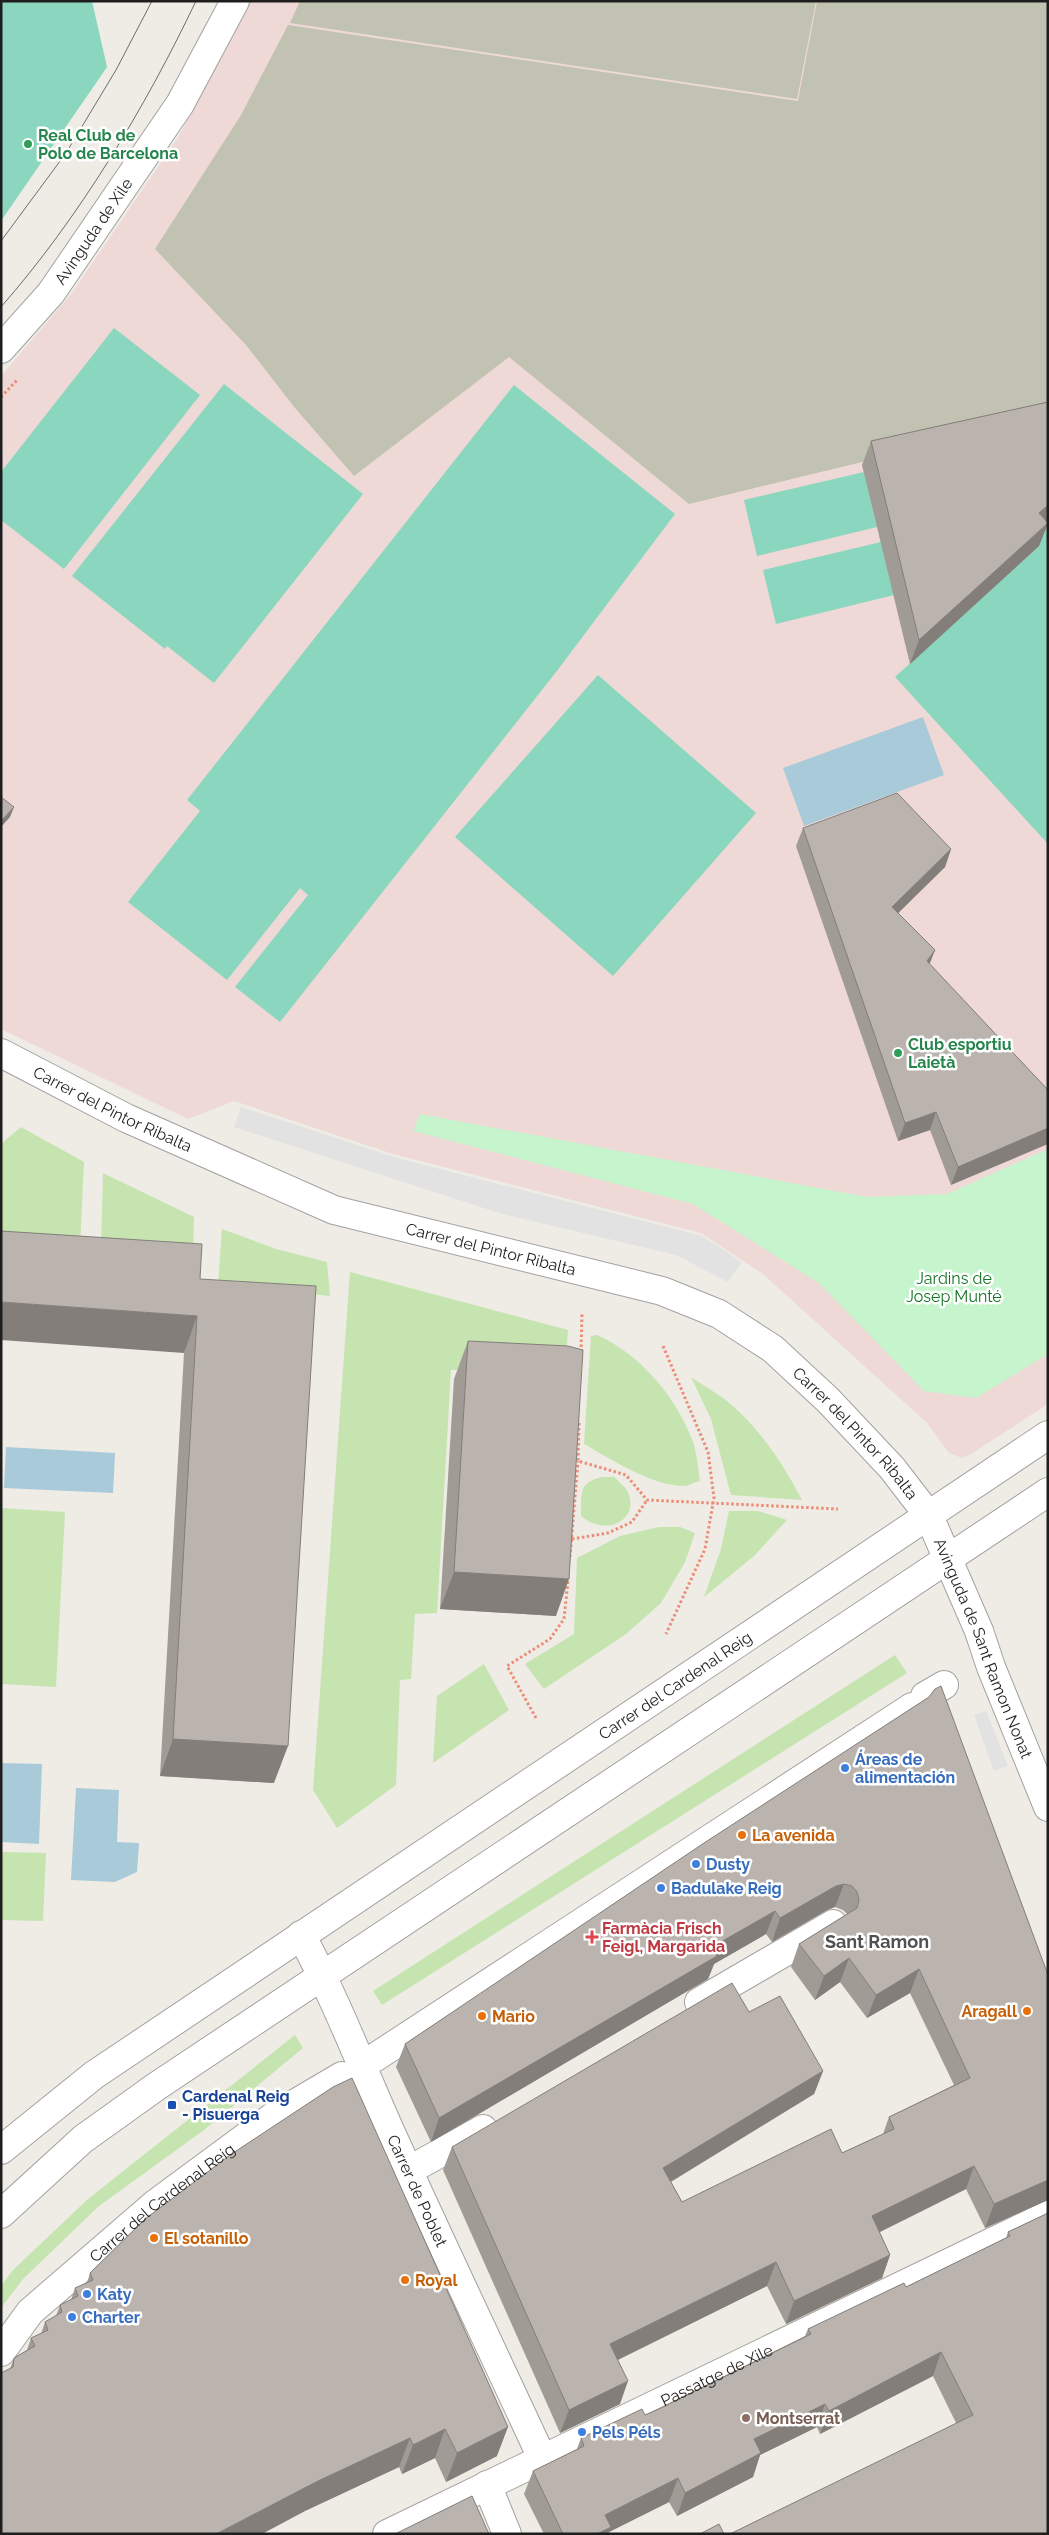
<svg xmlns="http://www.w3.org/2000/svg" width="1049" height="2535" viewBox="0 0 1049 2535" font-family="Raleway,sans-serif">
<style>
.commercial{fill:#eed9d6}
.construction{fill:#c1c2b1}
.grass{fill:#c5e4b0}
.park{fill:#c6f4cd}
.pitch{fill:#8ad6bf}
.parking{fill:#e2e2e2}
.water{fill:#a9cad8}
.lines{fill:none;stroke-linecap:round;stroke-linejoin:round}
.street-casing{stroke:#a2a2a2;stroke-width:30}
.path{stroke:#ed8c77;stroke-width:3;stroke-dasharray:2.5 2.5;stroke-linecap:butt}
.street{stroke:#fff;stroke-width:28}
.tram{stroke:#6c6c6c;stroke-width:1}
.wall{fill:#a19b96}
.shaded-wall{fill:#837e7a}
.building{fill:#bbb4ae;stroke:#837e7a}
.leisure-dot{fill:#2e9e5b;stroke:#fff;stroke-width:2}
.shop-dot{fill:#3f7fe0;stroke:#fff;stroke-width:2}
.food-dot{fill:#e8710a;stroke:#fff;stroke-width:2}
.health-dot{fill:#e0444e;stroke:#fff;stroke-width:2}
.transit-dot{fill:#1a4fb4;stroke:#fff;stroke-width:2}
.education-dot{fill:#8d6e63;stroke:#fff;stroke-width:2}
.labels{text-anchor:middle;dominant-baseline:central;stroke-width:5;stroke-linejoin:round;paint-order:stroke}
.leisure-label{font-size:16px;font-weight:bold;fill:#27864d;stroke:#fff;text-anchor:start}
.street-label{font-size:16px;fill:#1e1e1e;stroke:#fff}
.park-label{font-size:16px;fill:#157324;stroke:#fff}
.shop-label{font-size:16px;font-weight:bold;fill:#366cbe;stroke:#fff;text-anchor:start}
.food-label{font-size:16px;font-weight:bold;fill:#c56008;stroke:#fff;text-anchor:start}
.health-label{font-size:16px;font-weight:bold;fill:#be3a42;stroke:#fff;text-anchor:start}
.transit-label{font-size:16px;font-weight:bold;fill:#164399;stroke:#fff;text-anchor:start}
.education-label{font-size:16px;font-weight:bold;fill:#785e54;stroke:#fff;text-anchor:start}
.neighbourhood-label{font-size:18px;font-weight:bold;fill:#515151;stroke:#fff}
</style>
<rect width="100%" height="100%" fill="#eeece5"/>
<path class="commercial" d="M250,1H1048V1404L971,1454L962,1458L949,1453L927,1423L763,1274L701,1233L393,1154L234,1101L188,1119L1,1029V376L72,293L179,136Z"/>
<g class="construction">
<path d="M300,1H816L797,99L290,23Z"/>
<path d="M817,1H1048V417L689,504L509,357L354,476L295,408L246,345L155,249L241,115L288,25L798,101Z"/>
</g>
<g class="grass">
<path d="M21,1127L84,1162L80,1248L1,1243L2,1143Z"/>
<path d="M103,1173L194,1217L193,1255L101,1249Z"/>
<path d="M222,1229L276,1249L327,1262L330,1296L218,1285Z"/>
<path d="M350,1272L568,1330L565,1372L451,1370L437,1613L415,1614L411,1679L400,1680L396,1785L337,1828L313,1790Z"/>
<path d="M597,1335C640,1354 677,1398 693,1442C697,1454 698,1468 700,1481C695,1482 690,1485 685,1486C652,1486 612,1460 584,1444L591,1336Z"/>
<path d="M691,1377C701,1384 713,1391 723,1398C757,1424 783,1463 802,1500L731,1495L711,1419Z"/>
<path d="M602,1477H614C618,1481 623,1485 626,1489C643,1517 608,1539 581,1516C582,1495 577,1483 602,1477Z"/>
<path d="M1,1508L65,1512L56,1687L1,1684Z"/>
<path d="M729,1511H758L787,1520L754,1556L704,1597L721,1549Z"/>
<path d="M659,1527H680L695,1533L685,1562L661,1603L626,1634L544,1689L525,1664L574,1634L577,1558L620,1536Z"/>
<path d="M895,1655L907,1673L382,2005L373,1991Z"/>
<path d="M484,1664L509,1710L433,1763L437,1696Z"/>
<path d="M1,1852L46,1853L43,1921L1,1920Z"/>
<path d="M295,2035L303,2048L204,2130L99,2206L23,2279L1,2308V2286L13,2270L88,2199Z"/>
</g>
<path class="park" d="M420,1114L867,1197L947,1194L1048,1149V1354L976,1398L924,1391L819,1283L693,1204L413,1131Z"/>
<g class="pitch">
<path d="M1,1H92L107,67L1,221Z"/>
<path d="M114,328L200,395L64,569L1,520V472Z"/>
<path d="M224,384L363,494L214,683L167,646L165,649L72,576Z"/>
<path d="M514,385L675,514L553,676L280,1022L235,987L308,895L300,888L227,980L128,902L200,811L187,800Z"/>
<path d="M864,472L877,527L757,556L744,500Z"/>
<path d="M1048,521V844L895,677L1039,546L1031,536Z"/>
<path d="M881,542L894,595L776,624L763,570Z"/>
<path d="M598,675L756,813L613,976L455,837Z"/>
</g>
<g class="parking">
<path d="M241,1107L401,1159L702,1236L742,1262L728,1282L676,1255L499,1213L234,1127Z"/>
<path d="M986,1711L1008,1766L994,1771L974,1715Z"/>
</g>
<g class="water">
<path d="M923,717L944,775L804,826L783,768Z"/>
<path d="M6,1447L115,1453L113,1493L4,1488Z"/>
<path d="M1,1763L42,1764L39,1844L1,1842Z"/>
<path d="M76,1788L119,1790L117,1842L139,1843L137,1872L115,1882L71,1880Z"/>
</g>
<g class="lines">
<defs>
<g id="street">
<path id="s1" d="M1,349L51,293L180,104L235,1"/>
<path id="s2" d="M1,1053L126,1118L334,1210L662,1291L719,1314L773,1349L828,1400L892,1468L929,1516L979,1631L991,1667L1048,1807"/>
<path d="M925,1696L944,1685"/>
<path id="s3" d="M301,1935C336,1999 362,2068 392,2135C441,2243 492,2350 542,2458"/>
<path d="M699,2002L833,1924"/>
<path d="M374,2058L912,1707"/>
<path id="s4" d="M1,2150L94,2075L1048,1435"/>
<path d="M408,2171L483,2129"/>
<path d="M1,2214L83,2139L157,2086L1048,1492"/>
<path id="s5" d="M1,2352L30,2312L155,2204L274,2116L342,2076"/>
<path d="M487,2485L507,2534"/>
<path id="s6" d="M387,2534L1048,2215"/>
</g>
</defs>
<use href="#street" class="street-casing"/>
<g class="path">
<path d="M1,397L18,379"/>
<path d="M663,1346L708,1452L714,1498L705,1549L666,1634"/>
<path d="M581,1352L582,1313"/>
<path d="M579,1423L578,1461L626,1475L647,1500L838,1509"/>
<path d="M572,1539L608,1533L632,1522L647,1500"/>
<path d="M570,1557L578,1461"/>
<path d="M536,1718L507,1666L550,1639L564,1619L568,1581"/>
</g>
<use href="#street" class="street"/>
<g class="tram">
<path d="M1,241L66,153L116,70L152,1"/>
<path d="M1,307C79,218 145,108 196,1"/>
</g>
</g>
<g class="wall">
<path d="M1048,402V521L1047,522L1048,523L1039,546L910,664L862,465L871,441Z"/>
<path d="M803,828L951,849L945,867L898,913L935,950L929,964L1048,1090L951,1185L930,1130L898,1141L796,846Z"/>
<path d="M200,1279L274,1783L160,1776L184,1353Z"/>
<path d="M468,1341L556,1616L440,1609L454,1379Z"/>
<path d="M929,1697L1048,1975V2200L985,2228L966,2189L879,2232L890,2255L882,2278L786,2324L767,2286L618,2360L620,2404L560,2433L443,2170L452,2147L749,2012L823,2071L814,2094L671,2182L682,2202L842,2153L883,2134L889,2117L954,2085L910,1993L867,2018L840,1982L815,2000L791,1967L799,1944L847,1914L843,1910L835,1907L827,1910L772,1942L766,1934L714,1964L708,1979L431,2142L396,2067L405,2044Z"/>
<path d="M1048,2213V2534L956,2423L933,2376L820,2434L817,2427L760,2455L753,2477L677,2516L669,2502L609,2532L608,2534H544L524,2494L533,2471L577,2449L581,2438L645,2415L805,2336L808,2329L906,2287L1006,2238L1008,2232Z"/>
<path d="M145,2219L497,2456L446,2482L435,2458L402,2474L399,2467L307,2510L10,2369L14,2358L27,2350L31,2338L41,2334L45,2322L56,2316L60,2305L71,2300L75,2288L87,2283L90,2273Z"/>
</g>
<g class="shaded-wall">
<path d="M1048,505V521L1031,536L1039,513Z"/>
<path d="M1048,523L1039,546L910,664L919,640Z"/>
<path d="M14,807L10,817L1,827V821Z"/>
<path d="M951,849L945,867L886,925L892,907Z"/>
<path d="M935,950L928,968L927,961Z"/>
<path d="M936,1112L930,1130L898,1141L905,1123Z"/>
<path d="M1048,1128V1144L951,1185L958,1167Z"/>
<path d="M1,1302L197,1316L184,1353L1,1340Z"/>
<path d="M454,1572L569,1579L556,1616L440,1609Z"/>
<path d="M173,1739L288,1746L274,1783L160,1776Z"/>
<path d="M844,1884L835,1907L827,1910L772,1942L780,1918L836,1886Z"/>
<path d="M775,1911L766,1934L714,1964L708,1979L431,2142L439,2118L712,1947Z"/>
<path d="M849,1958L840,1982L815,2000L824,1976Z"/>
<path d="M919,1969L910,1993L867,2018L876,1995Z"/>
<path d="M823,2071L814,2094L655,2191L663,2168Z"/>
<path d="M974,2166L966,2189L864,2240L872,2216Z"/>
<path d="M1048,2180V2200L985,2228L994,2204Z"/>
<path d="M890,2255L882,2278L786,2324L794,2301Z"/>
<path d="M776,2262L767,2286L601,2368L610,2344Z"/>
<path d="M941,2352L933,2376L820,2434L829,2411Z"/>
<path d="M628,2381L620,2404L560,2433L569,2410Z"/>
<path d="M825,2404L817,2427L760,2455L753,2477L677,2516L685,2493L754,2439Z"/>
<path d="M508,2427L497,2456L446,2482L457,2453Z"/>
<path d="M445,2429L435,2458L402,2474L413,2445Z"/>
<path d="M410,2438L399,2467L307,2510L262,2534H216L318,2481Z"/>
<path d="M678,2478L669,2502L609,2532L608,2534H597L605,2515Z"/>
</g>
<g class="building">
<path d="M1048,402V505L1039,513L1048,523L919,640L871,441Z"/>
<path d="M897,793L951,849L892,907L935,950L927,961L1048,1090V1128L958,1167L936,1112L905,1123L803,828Z"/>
<path d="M1,797L14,807L1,821Z"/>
<path d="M1,1231L202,1244L200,1279L316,1286L288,1746L173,1739L197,1316L1,1302Z"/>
<path d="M468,1341L568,1346L583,1350L569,1579L454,1572Z"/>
<path d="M941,1686L1048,1975V2180L994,2204L974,2166L872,2216L890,2255L794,2301L776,2262L610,2344L628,2381L569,2410L452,2147L732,1983L749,2012L780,1996L823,2071L663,2168L682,2202L831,2129L842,2153L894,2129L889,2117L970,2078L919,1969L876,1995L849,1958L824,1976L799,1944L857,1908L859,1900L857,1892L852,1886L844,1884L836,1886L780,1918L775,1911L712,1947L717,1956L439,2118L405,2044L704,1843L929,1697L935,1689Z"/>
<path d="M352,2078L508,2427L457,2453L445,2429L413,2445L410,2438L318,2481L216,2534H1V2373L13,2367L14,2358L35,2346L31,2338L48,2330L45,2322L62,2312L60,2305L78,2296L75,2288L93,2280L90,2273L145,2219L230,2155L333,2087Z"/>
<path d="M1048,2213V2534H730L973,2415L941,2352L829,2411L825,2404L754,2439L761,2453L685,2493L678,2478L605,2515L611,2527L597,2534H563L533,2471L584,2446L581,2438L642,2409L645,2415L661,2408L811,2334L808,2329L904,2283L906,2287L1010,2236L1008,2232Z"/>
<path d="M472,2496L489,2534H395Z"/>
<path d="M719,2524L724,2534H700Z"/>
</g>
<g class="leisure-dot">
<circle cx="28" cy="144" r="5"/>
<circle cx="898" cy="1053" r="5"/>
</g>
<g class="shop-dot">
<circle cx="845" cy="1768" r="5"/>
<circle cx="696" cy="1864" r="5"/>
<circle cx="661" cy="1888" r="5"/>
<circle cx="87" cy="2294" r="5"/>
<circle cx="72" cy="2317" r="5"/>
<circle cx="582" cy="2432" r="5"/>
</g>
<g class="food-dot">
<circle cx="742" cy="1835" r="5"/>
<circle cx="1027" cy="2011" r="5"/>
<circle cx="482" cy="2016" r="5"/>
<circle cx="154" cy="2238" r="5"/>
<circle cx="405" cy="2280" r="5"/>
</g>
<path class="health-dot" d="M589.5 1929.5h5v5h5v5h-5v5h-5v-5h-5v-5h5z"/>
<rect class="transit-dot" x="167" y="2100" width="10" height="10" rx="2.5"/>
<circle class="education-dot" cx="746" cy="2418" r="5"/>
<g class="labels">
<g class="leisure-label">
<text x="38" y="135">Real Club de<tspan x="38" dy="18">Polo de Barcelona</tspan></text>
<text x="908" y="1044">Club esportiu<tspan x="908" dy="18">Laietà</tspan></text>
</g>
<g class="street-label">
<text stroke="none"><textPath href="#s1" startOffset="150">Avinguda de Xile</textPath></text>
<text stroke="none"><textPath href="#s2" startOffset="125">Carrer del Pintor Ribalta</textPath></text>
<text stroke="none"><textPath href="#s2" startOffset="530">Carrer del Pintor Ribalta</textPath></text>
<text stroke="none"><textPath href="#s2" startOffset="950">Carrer del Pintor Ribalta</textPath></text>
<text stroke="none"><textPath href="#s2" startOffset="1204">Avinguda de Sant Ramon Nonat</textPath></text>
<text stroke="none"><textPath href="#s4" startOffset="819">Carrer del Cardenal Reig</textPath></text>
<text stroke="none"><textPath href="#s3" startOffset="281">Carrer de Poblet</textPath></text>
<text stroke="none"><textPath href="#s5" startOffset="221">Carrer del Cardenal Reig</textPath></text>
<text stroke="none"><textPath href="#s6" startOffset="366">Passatge de Xile</textPath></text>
</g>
<g class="park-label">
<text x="954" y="1278">Jardins de<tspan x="954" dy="18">Josep Munté</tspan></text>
</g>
<g class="shop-label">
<text x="855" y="1759">Áreas de<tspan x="855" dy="18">alimentación</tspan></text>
<text x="706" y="1864">Dusty</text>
<text x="671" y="1888">Badulake Reig</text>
<text x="97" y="2294">Katy</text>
<text x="82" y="2317">Charter</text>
<text x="592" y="2432">Pels Péls</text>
</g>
<g class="food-label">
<text x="752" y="1835">La avenida</text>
<text x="1017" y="2011" text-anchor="end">Aragall</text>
<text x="492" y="2016">Mario</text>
<text x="164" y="2238">El sotanillo</text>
<text x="415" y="2280">Royal</text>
</g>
<g class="health-label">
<text x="602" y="1928">Farmàcia Frisch<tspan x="602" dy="18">Feigl, Margarida</tspan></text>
</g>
<g class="transit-label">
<text x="182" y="2096">Cardenal Reig<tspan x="182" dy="18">- Pisuerga</tspan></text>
</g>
<g class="education-label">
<text x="756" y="2418">Montserrat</text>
</g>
<g class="neighbourhood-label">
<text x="877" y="1941">Sant Ramon</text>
</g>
</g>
<rect width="1049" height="2535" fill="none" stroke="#1e1e1e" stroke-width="5"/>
</svg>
